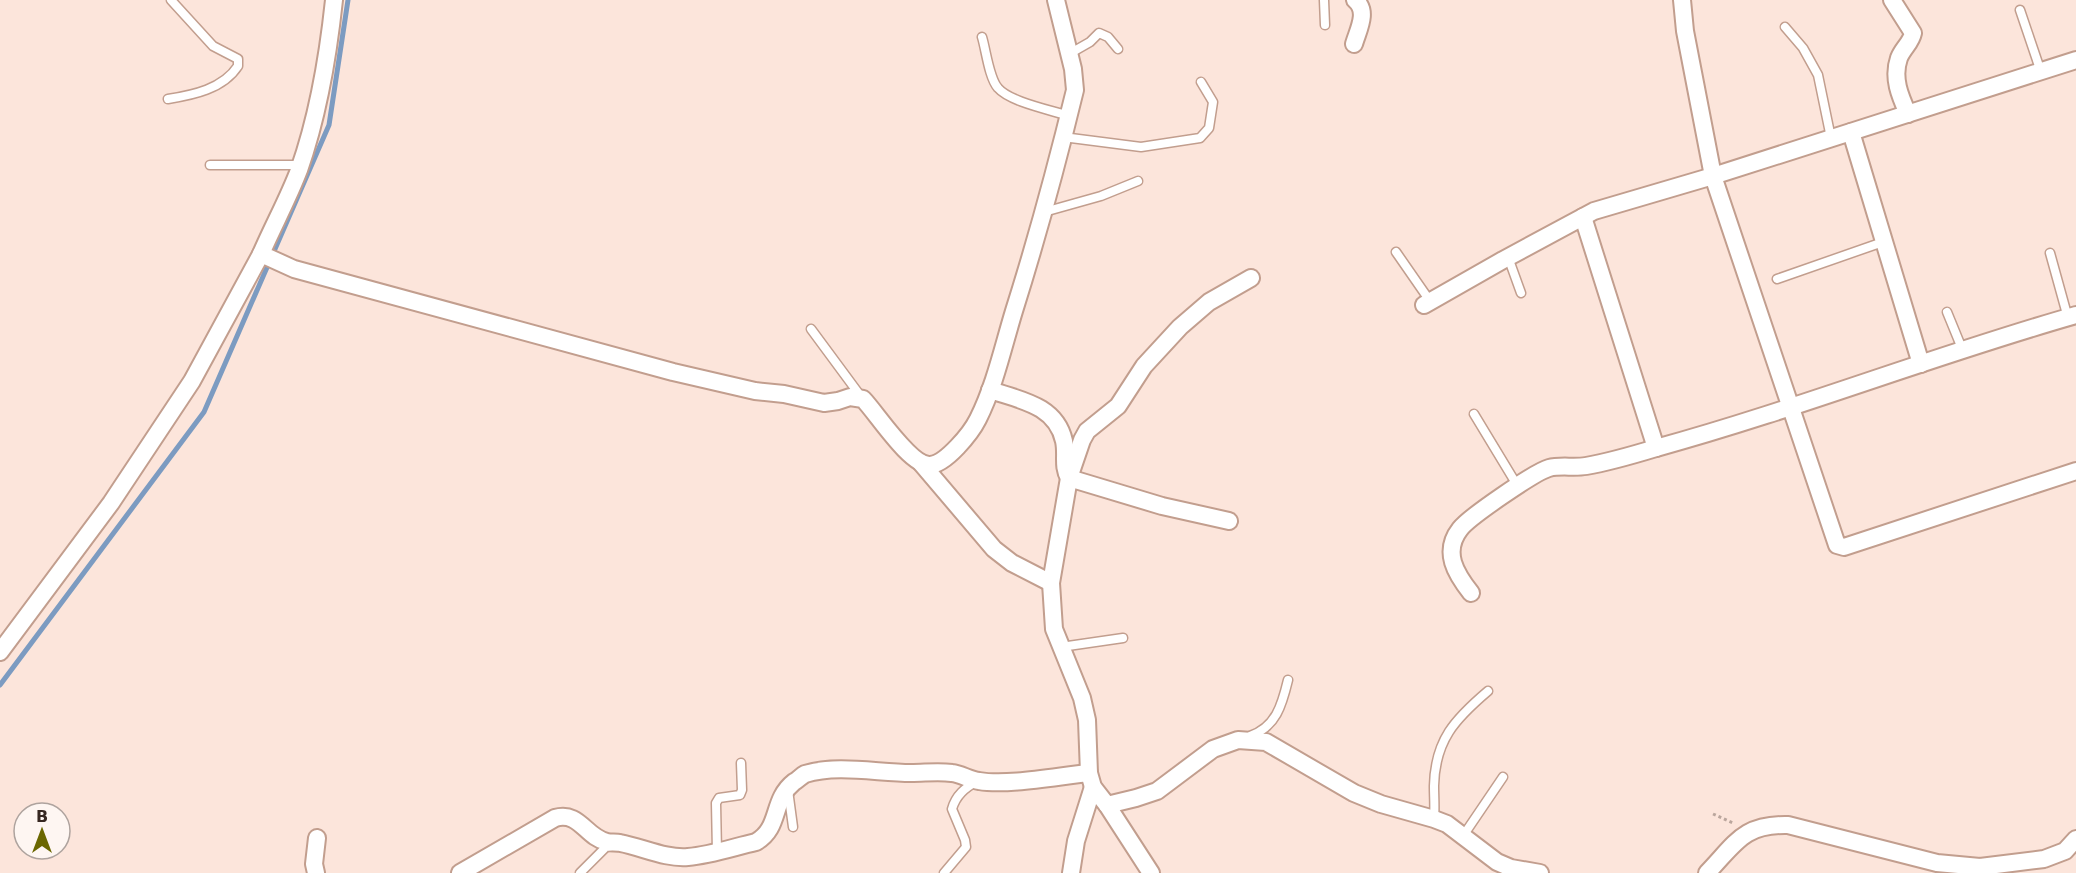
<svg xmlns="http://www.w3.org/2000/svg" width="2076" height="873" viewBox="0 0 2076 873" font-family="'DejaVu Sans',sans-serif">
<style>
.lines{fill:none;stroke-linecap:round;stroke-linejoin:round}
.stream{stroke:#7c9bc1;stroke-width:5}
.lane-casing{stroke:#c29e8e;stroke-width:11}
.street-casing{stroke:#c29e8e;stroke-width:20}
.path{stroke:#baa69d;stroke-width:3;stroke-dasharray:3 3;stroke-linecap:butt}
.lane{stroke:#fff;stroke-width:8}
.street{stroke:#fff;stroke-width:16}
</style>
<rect width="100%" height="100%" fill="#fce5db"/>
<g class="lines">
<path class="stream" d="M0,685L204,412L329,125L348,0"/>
<defs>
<g id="lane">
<path d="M1324,0L1325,25"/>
<path d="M2020,10L2041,72"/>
<path d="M1785,27L1803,48L1818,75L1831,138"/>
<path d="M982,37C986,50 989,78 998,88C1010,102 1051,110 1069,116"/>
<path d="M1069,54L1090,42L1099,33L1108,37L1118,49"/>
<path d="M168,99C193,95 223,89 238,66V59L213,46L171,0"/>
<path d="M1063,137L1141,147L1200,138L1209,128L1213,102L1201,82"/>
<path d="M210,165H300"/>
<path d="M1044,212L1101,196L1138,181"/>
<path d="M1396,252L1430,301"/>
<path d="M2050,253L2068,318"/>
<path d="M1508,257L1521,293"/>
<path d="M1777,279L1883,242"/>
<path d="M1947,312L1963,351"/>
<path d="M811,329L862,398"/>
<path d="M1474,414L1517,485"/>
<path d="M1061,647L1123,638"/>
<path d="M1250,736C1276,727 1282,705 1288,680"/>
<path d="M788,790L793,827"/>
<path d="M1434,819C1435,807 1434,797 1434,786C1435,740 1455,719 1488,691"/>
<path d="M1463,836L1503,777"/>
<path d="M717,852L716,803L719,798L740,795L742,790L741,763"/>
<path d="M580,873L606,847L612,846"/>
<path d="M944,873L966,847L965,840L952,809C956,795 965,788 977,781"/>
</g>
<g id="street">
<path d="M334,0C328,57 318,116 299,170C288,199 273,226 261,254L294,269L673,372L755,391L784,394L824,403L838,401L850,397L863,399C876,412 910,466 930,465C946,464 971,433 978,419C995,385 1003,347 1014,311C1037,238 1057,164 1075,90L1073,69L1056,0"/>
<path d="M1682,0L1685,31L1713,176L1837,545L1844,547L2076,471"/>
<path d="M1892,0L1913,33C1911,43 1903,48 1899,58C1892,78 1900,96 1908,114"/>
<path d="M1354,44C1358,30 1369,11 1355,0"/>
<path d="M1851,132L1921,364"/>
<path d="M1583,217L1656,448"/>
<path d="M1424,305L1503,260L1594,211L1713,176L2076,60"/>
<path d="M990,390C1020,400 1056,405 1064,441C1067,455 1062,466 1069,478L1162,506L1229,521"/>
<path d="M921,463L994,549L1012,563L1051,583"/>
<path d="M1471,593C1456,574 1442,552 1460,529C1469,517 1535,472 1549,468C1560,465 1574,468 1586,466C1609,462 1633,455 1656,448C1798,409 1935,355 2076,315"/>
<path d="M0,652L111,503L192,381L261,254"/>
<path d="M1107,805L1136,798L1157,791L1213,749L1238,740L1266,742L1354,793L1381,804L1434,819L1447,824L1497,862L1511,868L1540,873"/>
<path d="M316,873L314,864L317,838"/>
<path d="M460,873L555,818C580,811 585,837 607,842C611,843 616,842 620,843C642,847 666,859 688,857C711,855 734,847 756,842C781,828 771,800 794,782C798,780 801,776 805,774C837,764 878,773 911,773C925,773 938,771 952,773C961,774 970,780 979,781C1008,786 1058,776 1089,773"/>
<path d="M1071,873L1076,841L1093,787"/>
<path d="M1151,873L1107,805L1093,787L1089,773L1087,720L1082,698L1054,629L1051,583L1069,478L1082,440L1087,431L1118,406L1144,366L1180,327L1209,302L1251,278"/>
<path d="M1707,873C1736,843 1743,824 1788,825L1937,863L1980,867L2044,859L2065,851L2076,839"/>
</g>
</defs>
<use href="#lane" class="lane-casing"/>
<use href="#street" class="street-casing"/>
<path class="path" d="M1713,814L1733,823"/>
<use href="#lane" class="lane"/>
<use href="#street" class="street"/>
</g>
<g transform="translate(42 831)"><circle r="28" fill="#fef6f2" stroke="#aea39e" stroke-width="1.5"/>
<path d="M0-4.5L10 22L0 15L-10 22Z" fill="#6b6700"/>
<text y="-9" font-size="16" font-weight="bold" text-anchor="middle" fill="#362721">B</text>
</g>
</svg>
